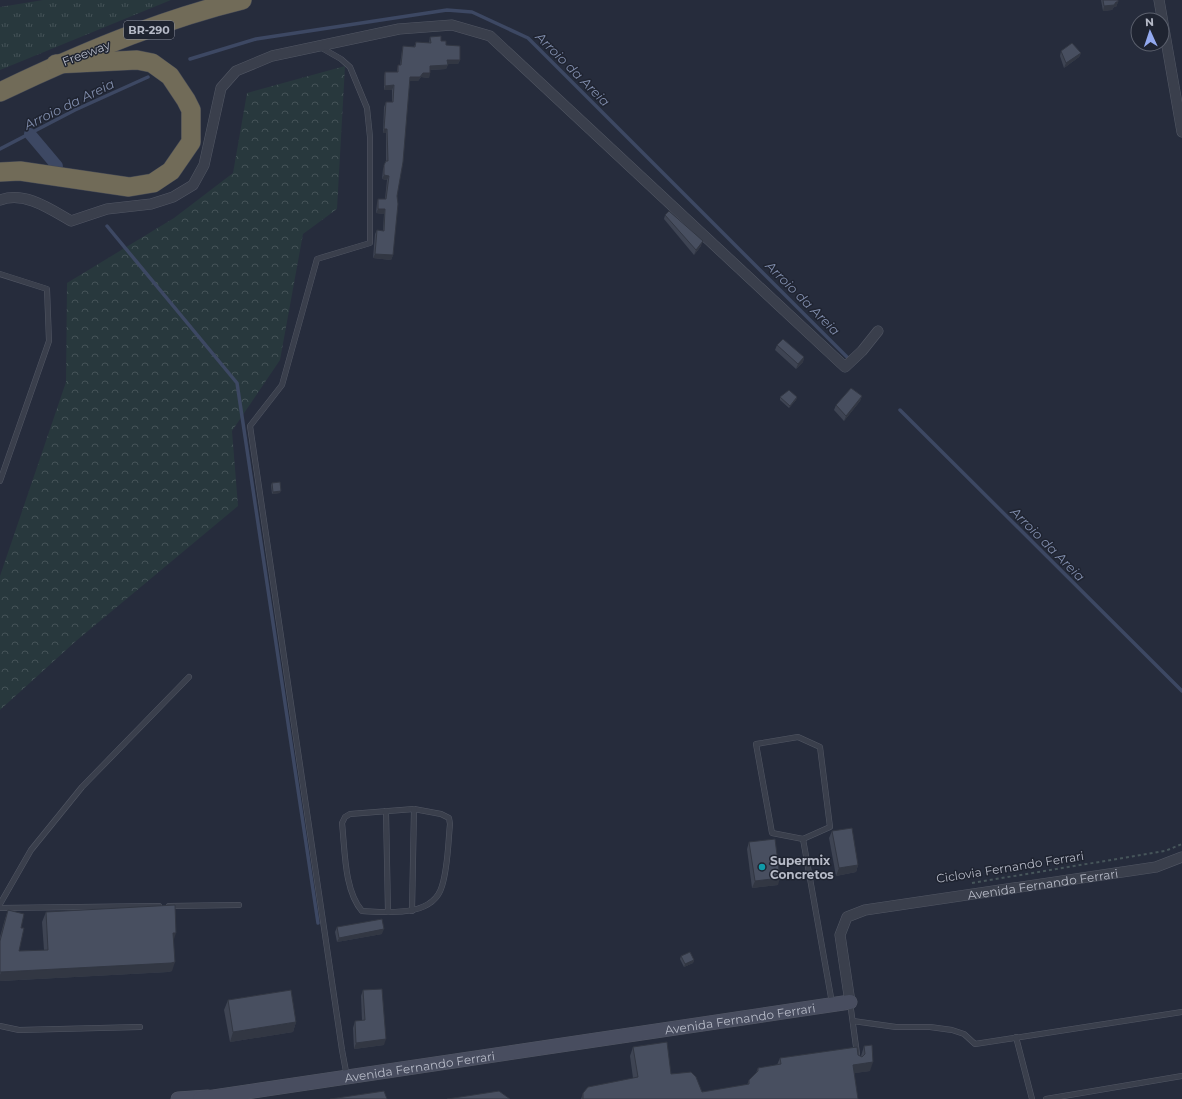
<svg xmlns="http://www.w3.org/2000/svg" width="1182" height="1099" viewBox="0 0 1182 1099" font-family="Montserrat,sans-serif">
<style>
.grass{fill:url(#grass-tufts)}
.forest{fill:url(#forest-crowns)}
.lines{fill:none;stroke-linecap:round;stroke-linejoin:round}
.stream{stroke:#3d4863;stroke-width:3.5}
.canal{stroke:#3d4863;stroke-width:12}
.lane-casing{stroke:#525764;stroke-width:6}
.street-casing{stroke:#525764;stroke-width:11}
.secondary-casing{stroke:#525764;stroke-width:15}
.highway-casing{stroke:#424754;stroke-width:20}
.path{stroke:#46555a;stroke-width:2;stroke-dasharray:3 3;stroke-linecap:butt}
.lane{stroke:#3a3f4c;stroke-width:5}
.street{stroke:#3a3f4c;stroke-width:10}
.secondary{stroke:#484d5f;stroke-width:14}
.highway{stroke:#716b58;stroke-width:19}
.wall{fill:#3e4453}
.shaded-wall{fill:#323743}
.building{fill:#484f60;stroke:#323743}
.culture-dot{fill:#0f9aa8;stroke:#1f2431;stroke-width:1.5}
.labels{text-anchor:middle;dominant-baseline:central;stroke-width:3;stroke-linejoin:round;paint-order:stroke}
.shield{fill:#1f2431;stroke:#898d9a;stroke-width:1}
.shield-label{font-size:11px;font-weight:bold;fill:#b6bac7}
.street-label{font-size:12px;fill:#b6bac7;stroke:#1f2431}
.poi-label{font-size:12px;font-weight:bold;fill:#b6bac7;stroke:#1f2431;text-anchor:start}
.water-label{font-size:13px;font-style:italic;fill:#808dac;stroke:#1f2431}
</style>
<defs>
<pattern id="grass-tufts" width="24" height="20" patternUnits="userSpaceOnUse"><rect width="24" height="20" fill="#28383d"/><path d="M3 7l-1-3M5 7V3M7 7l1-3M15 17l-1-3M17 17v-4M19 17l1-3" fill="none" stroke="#455358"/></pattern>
<pattern id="forest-crowns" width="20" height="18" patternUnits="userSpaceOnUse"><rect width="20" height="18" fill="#28383d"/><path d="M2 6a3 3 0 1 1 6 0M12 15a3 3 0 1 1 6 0" fill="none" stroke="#455358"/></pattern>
</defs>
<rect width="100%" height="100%" fill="#262c3c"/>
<path class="grass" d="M43,0H171L0,70V7Z"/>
<path class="forest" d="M345,66L337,209L303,234L280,360L232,431L238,506L76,641L0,710V576L66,382L67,283L174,218L233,173L247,93Z"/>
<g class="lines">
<g class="stream">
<path d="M190,59L256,39L447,10L472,12L528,38L850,360"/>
<path d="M0,149L75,110L148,77"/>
<path d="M107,226L237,383L318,923"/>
<path d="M900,410L1182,691"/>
</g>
<path class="canal" d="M30,134L57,166"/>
<defs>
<g id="lane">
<path d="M320,47L341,59L350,67L367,108L370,137V243L317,259L282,385L250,426L342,1050L347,1077"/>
<path d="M0,274L47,289L49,341L0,481"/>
<path d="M798,737L820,747L830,827L803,839L772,833L756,744Z"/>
<path d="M414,809L441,814L449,818L450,824C448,844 448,867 442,886C433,918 387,912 362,911C344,890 345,850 342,823L345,817L350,814Z"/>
<path d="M386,811L388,912"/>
<path d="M803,839L832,1003"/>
<path d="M0,904L31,850L82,787L189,677"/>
<path d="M169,906L239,905"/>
<path d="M0,908L159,906"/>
<path d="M412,911L414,809"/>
<path d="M850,1002L857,1054"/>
<path d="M853,1021L896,1027H930L952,1030L964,1034L975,1044L1182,1012"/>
<path d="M0,1026L19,1030L140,1027"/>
<path d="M1016,1037L1032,1099"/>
<path d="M1046,1099L1182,1076"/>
</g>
<g id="street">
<path d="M1159,0L1182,132"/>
<path d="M0,200C25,191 50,209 71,221L107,209L151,204L173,197L193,185L204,165L221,88L236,71L272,56L399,29L452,25L490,36L845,367L862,351L878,331"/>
<path id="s1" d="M850,1002L840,935L847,917L865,910L1156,867L1182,857"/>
</g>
<g id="secondary">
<path d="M178,1099L208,1097"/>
<path id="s2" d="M200,1099L850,1002"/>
</g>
<g id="highway">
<path d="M0,92C77,55 159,20 242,0"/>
<path d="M0,172L20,171L129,187L153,183L171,171L191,142V110L186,100L170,76L152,63L137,60L56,64"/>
</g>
</defs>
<use href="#lane" class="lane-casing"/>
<use href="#street" class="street-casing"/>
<use href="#secondary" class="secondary-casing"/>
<use href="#highway" class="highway-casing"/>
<path class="path" d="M972,883L1165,851L1182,844"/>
<use href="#lane" class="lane"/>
<use href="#street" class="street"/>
<use href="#secondary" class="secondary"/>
<use href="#highway" class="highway"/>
</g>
<g class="wall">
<path d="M1101,0H1118V2L1116,7H1114L1112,10L1103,11Z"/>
<path d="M430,37L441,41L446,45L460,60L458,64H448L446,69L430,70L429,78L421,77L418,81H410L397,196L393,255L391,260L373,258L375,234L377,230L383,231L384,214L376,213L377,203L378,199H385L387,180L382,179L383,169L386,161V133H383L384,107L386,102H392V90H384V76L385,72H397V70L398,65H400L402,50L403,46L414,47L416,42L429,43Z"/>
<path d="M1061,51L1081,53L1079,57L1064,68L1060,56Z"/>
<path d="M665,215L701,246L694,255L664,219Z"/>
<path d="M777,345L804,357L803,362L796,369L775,350Z"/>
<path d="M862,396L860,401L844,421L834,410L836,405Z"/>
<path d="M780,397H797L796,400L789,408L780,400Z"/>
<path d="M272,483L280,493L272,494L271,485Z"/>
<path d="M832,831L858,865L856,872L836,876L829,838Z"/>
<path d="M749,842L778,885L752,888L747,849Z"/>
<path d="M8,910L21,928L19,951L44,950L42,922L46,912L174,939L172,971L168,972L0,981V937L5,919Z"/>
<path d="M337,927L382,934L337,942L335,932Z"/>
<path d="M681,956L694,960L693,963L684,967L680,959Z"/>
<path d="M363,990L384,1045L354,1049L353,1028L355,1021H362L361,996Z"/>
<path d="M228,1000L296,1022L293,1032L230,1042L224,1010Z"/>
<path d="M864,1046L870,1071L854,1073L858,1099H581L583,1093L633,1078L630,1056L633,1047L671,1074L702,1092L747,1085L749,1080L756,1073L758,1068L777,1065L780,1058L858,1055L861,1056Z"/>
</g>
<g class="shaded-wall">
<path d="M1116,2H1118L1116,7H1114L1112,10L1103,11L1104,6Z"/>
<path d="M1081,53L1079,57L1064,68L1066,63Z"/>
<path d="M447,60H460L458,64H446Z"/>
<path d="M448,65L446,69L429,70L430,66Z"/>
<path d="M423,73H430L429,78L421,77L418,81H409L410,77Z"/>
<path d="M394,85L392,90H384L385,86Z"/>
<path d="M384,129H387L386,133H383Z"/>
<path d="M384,175L389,176L387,180L382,179Z"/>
<path d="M378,209H385L384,214L376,213Z"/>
<path d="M703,241L701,246L694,255L696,250Z"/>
<path d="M375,254L393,255L391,260L373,258Z"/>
<path d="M804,357L803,362L796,369L798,364Z"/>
<path d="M862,396L860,401L844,421L846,416Z"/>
<path d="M797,397L796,400L789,408L790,406Z"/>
<path d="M281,491L280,493L272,494L273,492Z"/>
<path d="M858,865L856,872L836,876L839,868Z"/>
<path d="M780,878L778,885L752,888L755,881Z"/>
<path d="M384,929L382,934L337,942L339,938Z"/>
<path d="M173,933H176L173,942Z"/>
<path d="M694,960L693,963L684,967L685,964Z"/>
<path d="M175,962L172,971L168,972L0,981V975L1,972Z"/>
<path d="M296,1022L293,1032L230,1042L233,1032Z"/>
<path d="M386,1039L384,1045L354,1049L356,1043Z"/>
<path d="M873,1062L870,1071L849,1074L853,1065Z"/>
</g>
<g class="building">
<path d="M1103,0H1118V2H1116L1114,5L1104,6Z"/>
<path d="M441,36V41H446V45L460,46V60H447L448,65L430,66V73H423L420,77H410L403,162L397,196L398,204L393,255L375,254L377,230L384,231L385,209H378V199H386L389,176L384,175V165L386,161H388L387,129H384L386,102H393L394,85L385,86V72H398V65H401L403,46L415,47L416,42L431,43L430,37Z"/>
<path d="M1072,43L1081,53L1066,63L1061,51Z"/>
<path d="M669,211L703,241L696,250L665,215Z"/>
<path d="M783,339L804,357L798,364L777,345Z"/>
<path d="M851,388L862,396L846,416L836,405Z"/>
<path d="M789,390L797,397L790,406L780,397Z"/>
<path d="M280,482L281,491L273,492L272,483Z"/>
<path d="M852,828L858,865L839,868L832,831Z"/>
<path d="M775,839L780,878L755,881L749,842Z"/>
<path d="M175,905L176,933H173L175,962L171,963L0,972V941L8,910L24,914L21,928H24L19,951L48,950L46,912Z"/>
<path d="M382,919L384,929L339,938L337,927Z"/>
<path d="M690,952L694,960L685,964L681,956Z"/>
<path d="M382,989L386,1039L356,1043L355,1021L365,1020L363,990Z"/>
<path d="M291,990L296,1022L233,1032L228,1000Z"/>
<path d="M667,1042L671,1074L691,1072L696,1077L702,1092L749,1084V1080L758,1071V1068L781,1064L780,1058L857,1047L858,1055L862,1057L865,1054L864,1046L872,1045L873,1062L853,1065L858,1099H583V1093L588,1087L638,1077L633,1047Z"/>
<path d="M384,1091L387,1099H330Z"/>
<path d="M499,1091L510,1099H447Z"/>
</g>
<circle class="culture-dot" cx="762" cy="867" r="4"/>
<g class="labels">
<rect class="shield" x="124" y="21" width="50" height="18" rx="3"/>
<g class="shield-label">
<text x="149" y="30">BR-290</text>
</g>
<g class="street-label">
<text transform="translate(86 53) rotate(-21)">Freeway</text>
<text transform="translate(1010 867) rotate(-9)">Ciclovia Fernando Ferrari</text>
<text stroke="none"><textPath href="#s1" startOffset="286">Avenida Fernando Ferrari</textPath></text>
<text stroke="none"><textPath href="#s2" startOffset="546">Avenida Fernando Ferrari</textPath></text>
<text stroke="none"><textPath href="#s2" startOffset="222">Avenida Fernando Ferrari</textPath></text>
</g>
<g class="poi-label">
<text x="770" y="860">Supermix<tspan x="770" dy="14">Concretos</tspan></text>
</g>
<g class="water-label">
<text transform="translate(573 69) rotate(45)">Arroio da Areia</text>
<text transform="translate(69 104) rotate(-26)">Arroio da Areia</text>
<text transform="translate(803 298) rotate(45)">Arroio da Areia</text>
<text transform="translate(1048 544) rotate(45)">Arroio da Areia</text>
</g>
</g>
<g transform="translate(1150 32) rotate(357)"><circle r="19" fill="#1f2431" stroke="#5b606d"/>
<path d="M0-3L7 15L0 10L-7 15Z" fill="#93a9ef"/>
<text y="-6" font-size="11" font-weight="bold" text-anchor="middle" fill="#b6bac7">N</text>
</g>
</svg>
